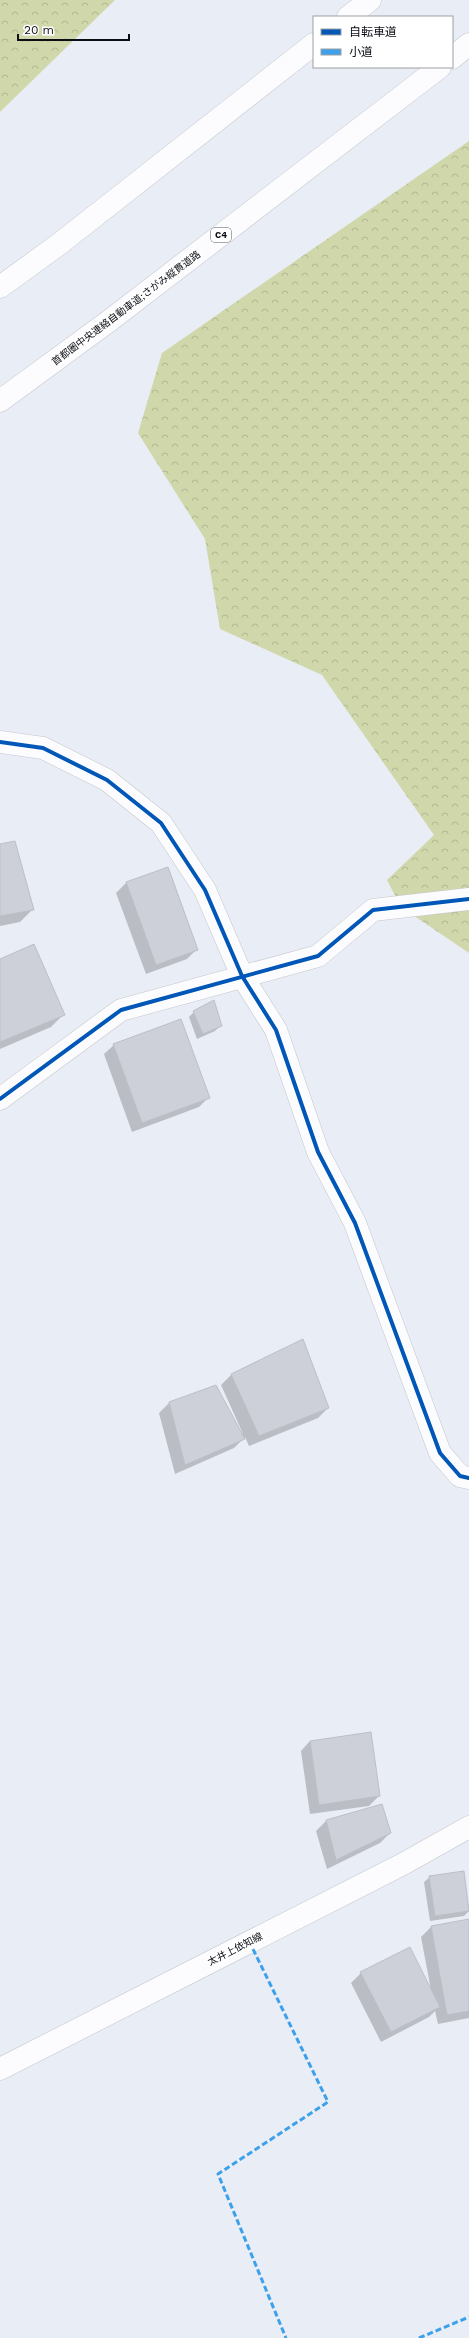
<svg xmlns="http://www.w3.org/2000/svg" width="469" height="2338" viewBox="0 0 469 2338" font-family="'Work Sans','Noto Sans JP',sans-serif">
<style>
.forest{fill:url(#forest-crowns)}
.shadow{fill:#0003}
.building{fill:#cdd0d8;stroke:#bcbfc7}
.lines{fill:none;stroke-linecap:round;stroke-linejoin:round}
.street-casing{stroke:#c3c7ce;stroke-width:23}
.secondary-casing{stroke:#c3c7ce;stroke-width:23}
.highway-casing{stroke:#c3c7ce;stroke-width:23}
.street{stroke:#fcfcfe;stroke-width:22}
.secondary{stroke:#fcfcfe;stroke-width:22}
.highway{stroke:#fcfcfe;stroke-width:22}
.quiet{stroke:#3ca1ea;stroke-width:3;stroke-dasharray:6 3;stroke-linecap:butt}
.cycleway-casing{stroke:#fff;stroke-width:6}
.cycleway{stroke:#0057b8;stroke-width:4}
.labels{text-anchor:middle;dominant-baseline:central;stroke-width:4;stroke-linejoin:round;paint-order:stroke}
.shield{fill:#fff;stroke:#54565b;stroke-width:1}
.shield-label{font-size:9px;font-weight:bold;fill:#0b0e15}
.street-label{font-size:10px;fill:#0b0e15;stroke:#fff}
</style>
<defs>
<pattern id="forest-crowns" width="20" height="18" patternUnits="userSpaceOnUse"><rect width="20" height="18" fill="#d0d8ab"/><path d="M2 6a3 3 0 1 1 6 0M12 15a3 3 0 1 1 6 0" fill="none" stroke="#b1b892"/></pattern>
</defs>
<rect width="100%" height="100%" fill="#e9edf5"/>
<g class="forest">
<path d="M0,0H115L0,112Z"/>
<path d="M469,141V953L401,907L387,880L434,835L322,675L220,629L205,539L138,433L162,353Z"/>
</g>
<g class="shadow">
<path d="M0,845L33,909L20,922L0,926Z"/>
<path d="M168,868L197,949L187,959L146,974L116,893L126,883Z"/>
<path d="M0,960L64,1014L51,1027L0,1049Z"/>
<path d="M194,1012L220,1026L215,1031L197,1039L189,1017Z"/>
<path d="M114,1045L209,1097L199,1107L132,1132L104,1054Z"/>
<path d="M302,1340L328,1408L318,1418L249,1446L245,1437L234,1448L175,1474L159,1413L169,1403L243,1434L221,1385L231,1375Z"/>
<path d="M310,1741L379,1796L369,1806L310,1814L301,1751Z"/>
<path d="M326,1821L390,1833L380,1843L327,1869L316,1831Z"/>
<path d="M463,1872L469,1911L464,1916L430,1921L424,1882L430,1877Z"/>
<path d="M469,1920V2018L438,2024L435,2011L429,2017L381,2042L351,1983L361,1973L431,1990L421,1937L431,1927Z"/>
</g>
<g class="building">
<path d="M15,841L34,910L0,916V844Z"/>
<path d="M168,867L198,950L156,965L126,882Z"/>
<path d="M34,944L65,1015L0,1042V959Z"/>
<path d="M214,1000L222,1026L203,1034L193,1011Z"/>
<path d="M181,1019L210,1098L142,1123L113,1044Z"/>
<path d="M303,1339L329,1408L259,1436L231,1374Z"/>
<path d="M216,1385L245,1439L185,1465L169,1402Z"/>
<path d="M371,1732L380,1796L319,1805L310,1741Z"/>
<path d="M382,1804L391,1833L336,1860L326,1820Z"/>
<path d="M464,1871L469,1911L435,1916L429,1876Z"/>
<path d="M469,1919V2011L447,2015L431,1926Z"/>
<path d="M410,1947L440,2007L391,2032L360,1972Z"/>
</g>
<g class="lines">
<defs>
<g id="street">
<path d="M0,742L43,748L107,780L161,823L205,890L242,976L276,1030L318,1152L355,1223L440,1453L460,1476L469,1478"/>
<path d="M0,1099L121,1010L318,956L373,910L469,899"/>
</g>
<path id="secondary" d="M0,2069L403,1864L469,1827"/>
<g id="highway">
<path d="M348,17L370,0"/>
<path d="M452,58L469,44"/>
<path d="M0,287L58,245L314,44"/>
<path d="M0,401L109,321L440,67"/>
</g>
</defs>
<use href="#street" class="street-casing"/>
<use href="#secondary" class="secondary-casing"/>
<use href="#highway" class="highway-casing"/>
<use href="#street" class="street"/>
<use href="#secondary" class="secondary"/>
<use href="#highway" class="highway"/>
<g class="quiet">
<path d="M249,1941L328,2102L218,2174L286,2338"/>
<path d="M419,2338L469,2317"/>
</g>
<defs>
<g id="cycleway">
<path d="M0,742L43,748L107,780L161,823L205,890L242,976L276,1030L318,1152L355,1223L440,1453L460,1476L469,1478"/>
<path d="M0,1099L121,1010L318,956L373,910L469,899"/>
</g>
</defs>
<use href="#cycleway" class="cycleway-casing"/>
<use href="#cycleway" class="cycleway"/>
</g>
<g class="labels">
<rect class="shield" x="211" y="228" width="20" height="14" rx="3"/>
<g class="shield-label">
<text x="221" y="235">C4</text>
</g>
<g class="street-label">
<text transform="translate(126 308) rotate(-37)">首都圏中央連絡自動車道;さがみ縦貫道路</text>
<text transform="translate(235 1949) rotate(-27)">太井上依知線</text>
</g>
</g>
<rect x="313" y="16" width="140" height="52" fill="#ffffff" stroke="#9d9fa1"/>
<rect x="321" y="29" width="20" height="6" fill="#0057b8" stroke="#9d9fa1"/>
<text x="349" y="36" font-size="12" fill="#0b0e15">自転車道</text>
<rect x="321" y="49" width="20" height="6" fill="#3ca1ea" stroke="#9d9fa1"/>
<text x="349" y="56" font-size="12" fill="#0b0e15">小道</text>
<path d="M18 34v6h111v-6" fill="none" stroke="#0b0e15" stroke-width="2"/>
<text x="24" y="34" font-size="12" fill="#0b0e15" stroke="#ffffff" stroke-width="3" paint-order="stroke">20 m</text>
</svg>
